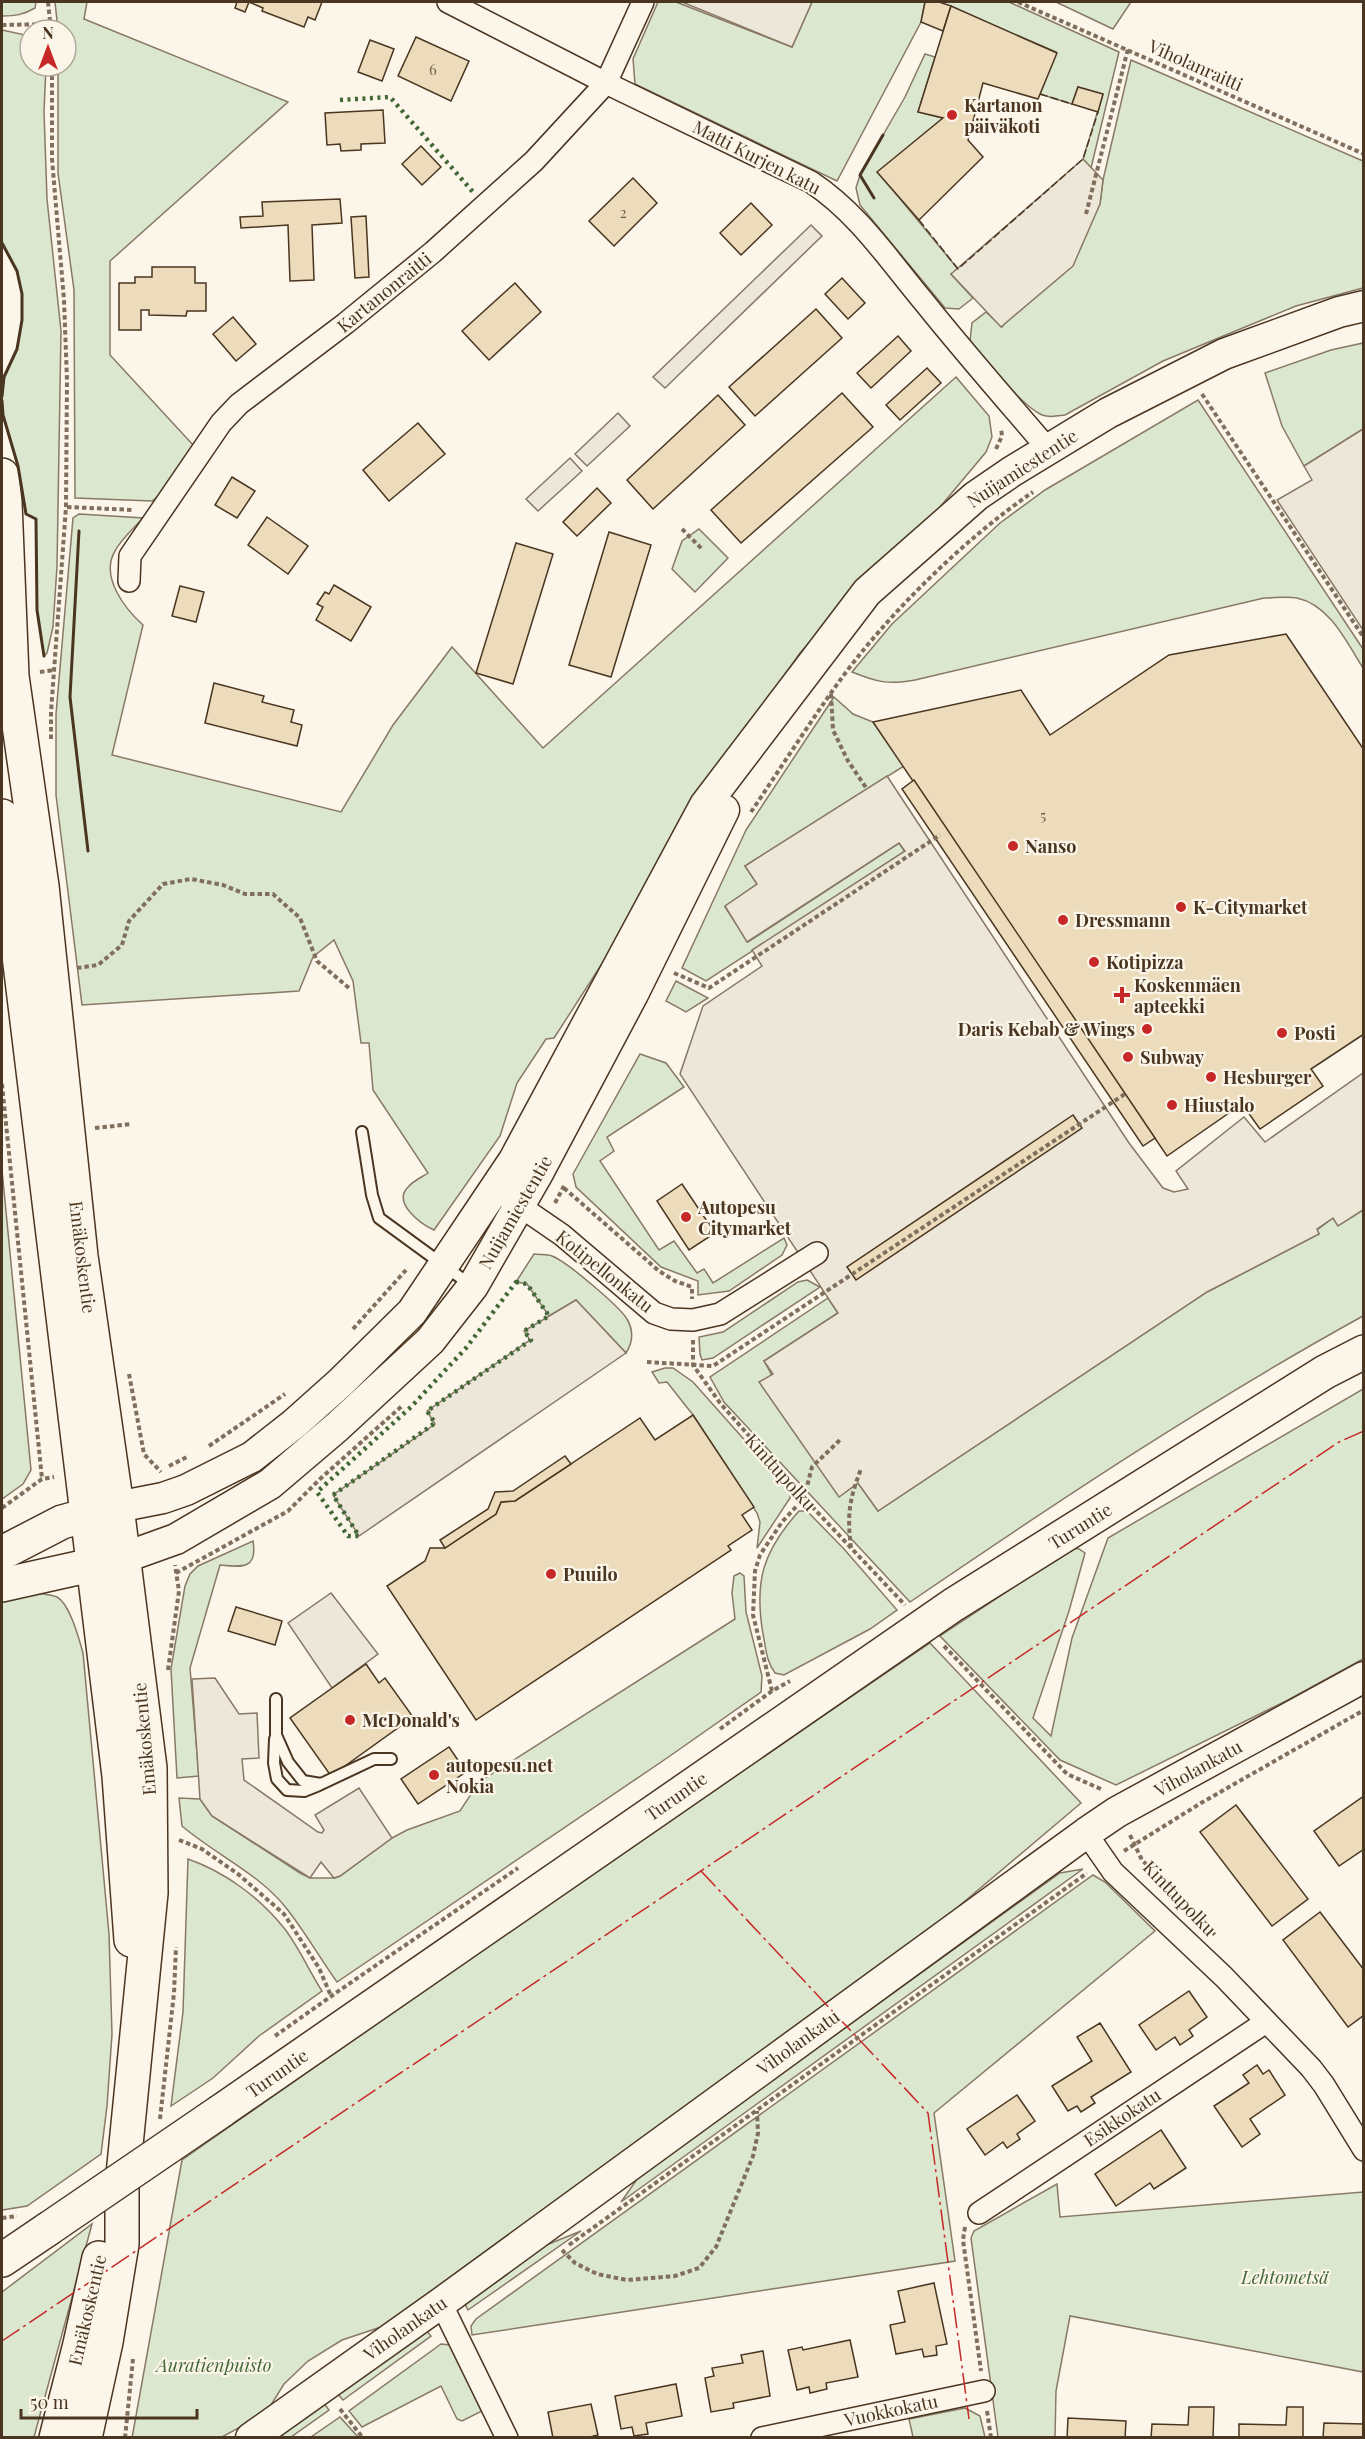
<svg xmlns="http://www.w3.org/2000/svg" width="1365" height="2439" viewBox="0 0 1365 2439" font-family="'Playfair Display',serif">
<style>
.green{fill:#dce7d0;stroke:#887966;stroke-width:1.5}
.parking{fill:#ede7d9;stroke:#887966;stroke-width:1.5}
.building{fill:#ecdcbc;stroke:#4a3520;stroke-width:1.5}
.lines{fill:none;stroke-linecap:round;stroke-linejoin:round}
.service-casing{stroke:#4a3520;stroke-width:14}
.minor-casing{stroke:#4a3520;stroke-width:24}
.secondary-casing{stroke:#4a3520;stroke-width:33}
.primary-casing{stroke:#4a3520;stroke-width:36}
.trunk-casing{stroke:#4a3520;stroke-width:36}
.path{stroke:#7f6f5c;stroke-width:4;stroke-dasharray:4.5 3;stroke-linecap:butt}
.service{stroke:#fbf6e9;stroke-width:10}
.minor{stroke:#fbf6e9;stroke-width:21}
.secondary{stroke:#fbf6e9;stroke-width:30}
.primary{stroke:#fbf6e9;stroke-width:33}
.trunk{stroke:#fbf6e9;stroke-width:33}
.trunk-bridge-casing{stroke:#4a3520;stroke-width:36;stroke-linecap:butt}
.trunk-bridge{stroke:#fbf6e9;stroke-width:33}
.hedge{stroke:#436837;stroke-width:4.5;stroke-dasharray:3 4.5;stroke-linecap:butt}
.fence{stroke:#4a3520;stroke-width:1.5;stroke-dasharray:8 3;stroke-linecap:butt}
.wall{stroke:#4a3520;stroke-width:3}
.power{stroke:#c62828;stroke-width:1.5;stroke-dasharray:21 4.5 3 4.5;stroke-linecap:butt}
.poi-dot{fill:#c62828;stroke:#fbf6e9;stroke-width:2}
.labels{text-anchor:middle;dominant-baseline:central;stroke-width:4.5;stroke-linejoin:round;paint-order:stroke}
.number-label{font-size:15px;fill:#725f47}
.street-label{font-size:18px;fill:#4a3520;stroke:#fbf6e9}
.poi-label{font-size:18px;font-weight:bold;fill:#4a3520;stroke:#fbf6e9;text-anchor:start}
.park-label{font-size:18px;font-style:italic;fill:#436837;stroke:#fbf6e9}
</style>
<rect width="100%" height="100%" fill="#fbf6e9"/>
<g class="green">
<path d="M2,2H36L35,8C23,15 15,16 2,16Z"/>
<path d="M55,2H87L84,19L288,102L110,261V355L194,446L160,495L152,501L75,498L74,290L58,173V66H66V30H58Z"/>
<path d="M658,2H676L792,47L812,2H925L921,22L837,181L635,84L633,59Z"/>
<path d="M939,2H1009L1119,52L1091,168L1083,159L1103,94L1078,87L1072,104L1040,94L1056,52Z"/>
<path d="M1056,2H1131L1113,29Z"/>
<path d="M2,30L30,36V66H46L44,112L47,199L61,331L57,566L53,627L47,653L44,656L37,610L36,519L26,514L18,467L3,415L2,401L4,377L17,349L22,320V294L17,271L2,243Z"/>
<path d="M925,54L935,57L918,112L943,118L878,172L958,269L951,274L973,298L959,309L945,308L860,205L856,188L860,175L905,97Z"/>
<path d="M1131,60L1363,161V288L1296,306L1163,361L1065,415C1057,416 1050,418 1042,415C1020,405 987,360 970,341L972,323L986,312L1002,327L1100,204L1103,180Z"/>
<path d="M1363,343V429L1304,466L1282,426L1265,373L1331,350Z"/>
<path d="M956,377L989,416L992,437L986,452L935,513L854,592L800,653L697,800L616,942L554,1038L546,1039L517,1083L500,1136L434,1230C421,1224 392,1203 408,1187C413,1181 422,1177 428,1173L373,1090L369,1043H361L353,981L334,940L313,957L299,991L82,1005L56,795V714L73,518L79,514L143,518C134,528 121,539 115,551C100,576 124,608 143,625L112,755L341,812L393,725L452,647L543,748Z"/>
<path d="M1198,400L1363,649V668C1347,643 1330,605 1297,598C1287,596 1274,598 1264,598L915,680C888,685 877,682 852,672L892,624L1000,523L1045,490Z"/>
<path d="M699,529L728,558L695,592L672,569L682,541Z"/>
<path d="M834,697L853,714L873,722L904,766L745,866L757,884L725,907L748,942L899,843L905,852L706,981L682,968L746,830Z"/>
<path d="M676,981L708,998L686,1012L666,1001Z"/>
<path d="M640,1054L666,1063L684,1087L607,1137L614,1151L600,1161L659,1250L674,1241L697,1273L704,1269L713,1283L784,1238L787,1245L782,1255L729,1291L698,1295V1281L661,1267L576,1187L573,1174Z"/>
<path d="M2,1170L31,1470L23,1484L2,1499Z"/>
<path d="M1363,1210V1316C1207,1402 1058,1501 910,1602L724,1402L710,1377L828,1298L838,1313L764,1361L840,1496L858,1483L878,1511L1207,1292L1319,1234L1317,1230L1333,1218L1338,1225Z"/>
<path d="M534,1254C539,1255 547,1254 552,1256C566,1261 619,1306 627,1319C634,1331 633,1342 626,1353L576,1300L549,1316L527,1284L516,1282Z"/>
<path d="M807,1280L820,1287L713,1358L702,1360L700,1354L699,1337L723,1332L798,1282Z"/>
<path d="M665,1368H673L693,1382L790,1491V1498L757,1548L760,1522L757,1513L693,1415L667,1382L659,1383L652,1372Z"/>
<path d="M1363,1389V1659L1288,1700L1116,1785L1060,1760L940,1636L1072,1548L1079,1549L1085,1553L1069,1611L1033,1718L1051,1736L1072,1638L1108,1538Z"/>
<path d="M799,1511H807L844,1549L897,1610L870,1629L784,1675L775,1673C766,1661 766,1648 763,1634C754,1581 763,1551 799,1511Z"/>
<path d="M253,1541C258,1570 241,1567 220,1565L190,1668L199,1776L177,1778L171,1669L185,1586L190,1574L198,1566Z"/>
<path d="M740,1573L744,1576L746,1612L762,1676L761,1692L667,1758L337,1982C320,1958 305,1932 287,1909C260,1874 216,1855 182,1826L179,1798L200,1799L212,1816L300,1873L310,1878H335L340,1876L392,1838L407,1830L460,1811L479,1782L735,1619L732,1593L734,1576Z"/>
<path d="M38,1593C44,1594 52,1595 57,1597C70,1604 79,1639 83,1653L109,1934L112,2034L107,2106L101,2154L27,2206L2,2210V1601L20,1595Z"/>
<path d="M930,1643L1081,1803L939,1923L390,2324L342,2340L308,2361L284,2384L266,2413L222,2437L132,2438L182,2160L573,1886Z"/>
<path d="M188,1859C225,1872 259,1897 284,1928C299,1947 309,1971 322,1991L259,2036L213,2078L171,2106L183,2012Z"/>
<path d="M1083,1869L621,2202L640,2175L1060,1873Z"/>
<path d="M1093,1875L1105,1882L1155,1931L934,2113L955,2261L472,2335L471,2326L476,2319Z"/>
<path d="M1057,2184L1060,2217L1363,2192V2372L1070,2316L1056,2391L1055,2437H998L971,2238L974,2231Z"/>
<path d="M92,2224L34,2437L2,2438V2292Z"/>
<path d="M581,2231L468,2310L464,2302L539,2248Z"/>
<path d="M425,2329L431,2336L343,2400L336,2392Z"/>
<path d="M441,2344L450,2345L482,2411L462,2421L457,2419L441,2386L362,2427L349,2411Z"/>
<path d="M323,2402L329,2410L291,2437L272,2438Z"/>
<path d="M965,2408L980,2416L985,2437H913L909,2419Z"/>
<path d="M340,2417L358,2437H311Z"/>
</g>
<g class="parking">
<path d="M682,2H812L792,47Z"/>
<path d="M1083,159L1103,180L1100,204L1073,266L1001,327L951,274Z"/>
<path d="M811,225L822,236L665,388L653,377Z"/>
<path d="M618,413L630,426L587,466L575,454Z"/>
<path d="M1363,429V630L1277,500L1312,480L1304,466Z"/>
<path d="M570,458L582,471L538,511L526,499Z"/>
<path d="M887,776L1129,1143L1163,1188L1174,1192L1188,1189L1176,1171L1244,1117L1265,1142L1363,1073V1210L1338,1226L1333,1218L1317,1229L1319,1234L1207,1292L878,1511L858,1483L839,1497L759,1382L773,1374L764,1361L838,1313L680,1074L703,1006L762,966L752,950L905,851L899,843L747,942L725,906L757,884L745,866Z"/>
<path d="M576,1300L626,1353L359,1536L333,1495L435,1424L427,1411L530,1340L524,1331Z"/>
<path d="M331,1593L378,1654L332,1688L288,1623Z"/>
<path d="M215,1678L239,1714L257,1713L259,1758L242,1759L244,1780L318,1832L322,1833L324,1830L315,1815L359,1788L392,1838L340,1876L334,1878L321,1862L310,1878L212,1816L200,1799L192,1679Z"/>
</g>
<g class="building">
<path d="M237,2H322L315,20L308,17L304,27L262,11L263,8L249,2L245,12L235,8Z"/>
<path d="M925,2H939L951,6L943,31L921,22Z"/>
<path d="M951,6L1057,53L1038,99L983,83L968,140L983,157L919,220L877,172L943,118L918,112Z"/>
<path d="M416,37L469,61L451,101L398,76Z"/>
<path d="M370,40L394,49L382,81L358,72Z"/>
<path d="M1078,87L1103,94L1098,112L1072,104Z"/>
<path d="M383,110L385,143L361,144V150L341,151L340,144L327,145L325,113Z"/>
<path d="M421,146L441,167L422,185L402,164Z"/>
<path d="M633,178L657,203L614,246L589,221Z"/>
<path d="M340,199L342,223L312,225L314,280L290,281L288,225L241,228L240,217L263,216L262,202Z"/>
<path d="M751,203L772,225L741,255L720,233Z"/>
<path d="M366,216L369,277L355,278L351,217Z"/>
<path d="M152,267H195V283H206V311H187L186,316L149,315V310H141V330H119V283H135V277H152Z"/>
<path d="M842,278L865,303L848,319L825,294Z"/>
<path d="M515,283L541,312L489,360L462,331Z"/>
<path d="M816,309L842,338L755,416L729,387Z"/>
<path d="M233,317L256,344L236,361L213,334Z"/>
<path d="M898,336L911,351L871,388L857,373Z"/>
<path d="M927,368L941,383L900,420L886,405Z"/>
<path d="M842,393L873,427L741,543L711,510Z"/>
<path d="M718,395L745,425L653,509L627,480Z"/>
<path d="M418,423L445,454L389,501L363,470Z"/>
<path d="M232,477L255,491L237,518L215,505Z"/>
<path d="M597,488L611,503L577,536L563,522Z"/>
<path d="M267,517L308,546L288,574L248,545Z"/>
<path d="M609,532L651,545L611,677L569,665Z"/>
<path d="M516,543L553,554L513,684L476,673Z"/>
<path d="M334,585L371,607L351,641L316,620L323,607L317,604L325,592L329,594Z"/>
<path d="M180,586L204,592L196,622L172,616Z"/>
<path d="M1286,634L1364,750V1034L1311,1069L1323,1086L1260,1129L1242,1104L1167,1156L873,722L1021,690L1050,735L1169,655Z"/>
<path d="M214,683L264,696L262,702L294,710L291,722L302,725L297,746L205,723Z"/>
<path d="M914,780L1155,1138L1143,1146L902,789Z"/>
<path d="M1073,1115L1082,1128L856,1280L847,1267Z"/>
<path d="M682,1184L715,1233L689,1250L657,1201Z"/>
<path d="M693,1415L754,1507L742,1515L752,1530L728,1546L731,1550L476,1720L387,1586L425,1561L430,1548H445L496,1514L501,1502L515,1501L640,1418L655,1440Z"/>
<path d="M565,1456L571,1464L515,1501L501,1502L496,1514L445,1548L440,1540L488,1509L495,1492L513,1491Z"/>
<path d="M236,1607L282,1621L275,1645L228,1631Z"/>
<path d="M366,1664L379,1683L385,1678L413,1717L331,1776L290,1718Z"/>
<path d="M449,1747L466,1772L418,1804L401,1779Z"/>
<path d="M1364,1796V1849L1339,1866L1314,1831Z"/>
<path d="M1236,1805L1308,1899L1272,1926L1200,1832Z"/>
<path d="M1320,1912L1364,1970V2015L1348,2027L1283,1940Z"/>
<path d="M1189,1991L1207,2017L1189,2030L1193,2036L1180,2045L1175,2037L1156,2050L1139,2025Z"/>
<path d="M1100,2023L1131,2072L1091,2097L1095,2103L1081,2112L1077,2106L1068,2111L1052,2086L1092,2061L1077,2037Z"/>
<path d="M1257,2065L1263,2074L1269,2070L1285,2095L1250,2119L1260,2134L1242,2147L1214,2106L1249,2083L1243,2075Z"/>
<path d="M1017,2095L1035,2121L1017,2134L1020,2139L1007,2148L1003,2142L985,2155L967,2129Z"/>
<path d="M1161,2130L1186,2168L1154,2189L1150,2183L1116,2206L1095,2174Z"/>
<path d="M934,2283L947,2344L936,2346L937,2355L924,2357L922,2349L896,2354L890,2325L905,2322L898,2291Z"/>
<path d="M850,2340L858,2377L826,2383L827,2389L810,2393L809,2387L797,2390L788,2350L802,2347L803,2350Z"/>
<path d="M763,2351L770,2396L733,2403L734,2408L711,2412L705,2378L714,2376L712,2368L743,2363L741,2355Z"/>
<path d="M676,2384L682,2416L646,2423L648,2434L634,2436L632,2427L621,2429L615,2396Z"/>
<path d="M591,2404L598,2435L586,2438H553L548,2412Z"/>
<path d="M1189,2407H1214L1213,2438H1151L1152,2424L1188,2425Z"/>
<path d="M1287,2407H1303V2438H1239V2424L1286,2425Z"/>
<path d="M1068,2418L1126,2421L1125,2438H1067Z"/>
<path d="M1324,2423L1364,2424V2438H1323Z"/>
</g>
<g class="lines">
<defs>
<g id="service">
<path d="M362,1132L372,1195L379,1218L472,1286"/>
<path d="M276,1699V1735L288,1762L303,1781L321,1784L374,1759H391"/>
<path d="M275,1739L274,1763L277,1779L287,1790L304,1791L319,1785"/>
</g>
<g id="minor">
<path d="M448,2L606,83L811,182C858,213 888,259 924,302C964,352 1007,401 1049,450"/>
<path d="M129,581L130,556L221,423L239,404L346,323L433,252L534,161L606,83L643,2"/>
<path d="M508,1198L562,1235L654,1313L671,1319L693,1320L720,1314L817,1253"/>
<path d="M1086,1833L1113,1872L1224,1977L1311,2068L1324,2085L1364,2150"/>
<path d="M979,2213L1266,2022"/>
<path d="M441,2303L507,2438"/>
<path d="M762,2438L984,2391"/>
</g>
<g id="secondary">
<path d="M117,1507L163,1498L186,1490L252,1457L294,1424L341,1382L412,1312L514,1160L705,805L867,592L976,496L1011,472L1108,413L1224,354L1339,312L1364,306"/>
<path d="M123,1558L176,1539L270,1484L337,1427L430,1341L473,1286L538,1173L633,994L724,810"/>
<path d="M251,2438L441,2303L1086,1833L1117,1812L1364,1677"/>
</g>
<g id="primary">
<path d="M2,475L5,502L12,676L42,886L81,1256L117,1507L150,1768L151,1893L122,2185V2244L106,2342L85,2438"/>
<path d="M2,816L119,1776L131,1940"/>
<path d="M56,2438L80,2344L99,2258"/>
</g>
<g id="trunk">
<path d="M2,1553L62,1522L117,1507"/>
<path d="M2,1585L123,1558"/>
<path d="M221,2111L953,1605L1325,1372L1364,1352"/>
<path d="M2,2260L48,2229"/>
</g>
</defs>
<use href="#service" class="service-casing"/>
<use href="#minor" class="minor-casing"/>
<use href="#secondary" class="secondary-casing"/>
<use href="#primary" class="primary-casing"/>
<use href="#trunk" class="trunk-casing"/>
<g class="path">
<path d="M48,2L51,30"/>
<path d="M1018,2L1364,154"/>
<path d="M2,25L51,24"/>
<path d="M1086,214L1128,49"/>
<path d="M1202,394L1364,638"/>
<path d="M996,449L1002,436L1001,428"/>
<path d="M67,507L134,510"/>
<path d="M682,529L703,550"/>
<path d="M40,672L54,670"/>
<path d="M831,694L833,730L848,761L867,789"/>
<path d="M51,739V712L66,507L67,380L64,300L52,159V66"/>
<path d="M751,812C780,769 808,725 838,683C887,615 964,539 1033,492"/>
<path d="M77,968L98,965L122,945L129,921L163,884L191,879L223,885L245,894H273L300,918L317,961L349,988"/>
<path d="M674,973L709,988L940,835"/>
<path d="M2,1084L42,1479"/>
<path d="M95,1128L132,1124"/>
<path d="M564,1188L659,1271L675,1281L692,1287V1299"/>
<path d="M555,1203L564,1186"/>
<path d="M353,1329L406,1270"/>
<path d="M693,1340V1365L720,1403L804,1498L905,1605"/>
<path d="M647,1362L713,1366L1125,1094"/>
<path d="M129,1374L144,1454L161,1472"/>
<path d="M209,1446L285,1394"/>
<path d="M169,1466L187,1457"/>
<path d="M2,1508L42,1479L54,1477"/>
<path d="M851,1548C847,1515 849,1500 861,1469"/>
<path d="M176,1573L288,1511L320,1479L403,1405"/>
<path d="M944,1646L1067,1774L1103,1790"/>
<path d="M168,1670L179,1591L175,1565"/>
<path d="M772,1691L753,1615L755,1571L760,1555L782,1522L804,1498L812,1467L841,1439"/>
<path d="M720,1729L772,1691L790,1681"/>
<path d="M1130,1835L1142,1860L1216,1936"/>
<path d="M179,1840L202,1849L238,1874L284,1914L319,1968L331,1996"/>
<path d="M1124,1851L1201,1803L1364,1710"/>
<path d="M275,2036L340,1990L518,1868"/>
<path d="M160,2119L174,1993L176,1947"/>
<path d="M2,2218L17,2216"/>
<path d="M965,2227L963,2240L981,2371"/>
<path d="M569,2245L1087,1873"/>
<path d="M562,2250L575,2263L597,2274L627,2280L675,2276L699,2268L716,2247L753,2156L758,2133L757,2111"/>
<path d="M340,2409L363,2438"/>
<path d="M987,2411L991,2438"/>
<path d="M125,2438L133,2359"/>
</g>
<use href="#service" class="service"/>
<use href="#minor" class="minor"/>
<use href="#secondary" class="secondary"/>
<use href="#primary" class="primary"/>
<use href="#trunk" class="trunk"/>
<defs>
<path id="trunk-bridge" d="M48,2229L221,2111"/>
</defs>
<use href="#trunk-bridge" class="trunk-bridge-casing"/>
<use href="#trunk-bridge" class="trunk-bridge"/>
<g class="hedge">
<path d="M340,100L390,97L473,192"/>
<path d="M516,1282L527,1284L549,1316L524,1331L531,1340L427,1411L435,1423L333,1495L359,1536H348L317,1492L411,1407L466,1348Z"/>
</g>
<g class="fence">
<path d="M1040,94L1072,104"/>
<path d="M919,220L958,269L1083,159L1098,112"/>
</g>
<g class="wall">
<path d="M874,198L860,175L883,135"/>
<path d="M2,243L17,271L22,294V320L17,349L4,377L2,396"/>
<path d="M2,401L3,415L18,466L26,514L36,519L37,610L44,656"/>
<path d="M79,531L70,697L88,851"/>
</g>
<g class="power">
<path d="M701,1871L928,2113L969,2419"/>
<path d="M2,2341L1339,1442L1364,1431"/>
</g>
</g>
<g class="poi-dot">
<circle cx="952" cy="115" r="6"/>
<circle cx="1013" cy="846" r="6"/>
<circle cx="1181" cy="907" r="6"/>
<circle cx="1063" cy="920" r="6"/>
<circle cx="1094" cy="962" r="6"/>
<path d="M1119 986h6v6h6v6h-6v6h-6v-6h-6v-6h6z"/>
<circle cx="1147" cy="1029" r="6"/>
<circle cx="1282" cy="1033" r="6"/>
<circle cx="1128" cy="1057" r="6"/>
<circle cx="1211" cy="1077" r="6"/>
<circle cx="1172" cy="1105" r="6"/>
<circle cx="686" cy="1217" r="6"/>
<circle cx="551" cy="1574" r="6"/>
<circle cx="350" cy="1720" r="6"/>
<circle cx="434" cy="1775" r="6"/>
</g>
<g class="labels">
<g class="number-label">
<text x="433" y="69">6</text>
<text x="623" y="212">2</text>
<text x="1043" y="815">5</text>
</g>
<g class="street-label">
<text transform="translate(1196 65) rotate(24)">Viholanraitti</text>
<text transform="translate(757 157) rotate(27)">Matti Kurjen katu</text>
<text transform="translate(384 292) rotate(-39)">Kartanonraitti</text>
<text transform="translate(1022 468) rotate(-33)">Nuijamiestentie</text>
<text transform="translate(515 1212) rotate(-60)">Nuijamiestentie</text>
<text transform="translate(83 1257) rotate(83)">Emäkoskentie</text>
<text transform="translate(605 1271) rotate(39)">Kotipellonkatu</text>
<text transform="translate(781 1472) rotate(48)">Kinttupolku</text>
<text transform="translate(1080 1526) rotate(-32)">Turuntie</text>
<text transform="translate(144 1739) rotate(-95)">Emäkoskentie</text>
<text transform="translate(1198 1768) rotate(-29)">Viholankatu</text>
<text transform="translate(676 1796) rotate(-35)">Turuntie</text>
<text transform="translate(1180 1898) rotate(46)">Kinttupolku</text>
<text transform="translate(798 2042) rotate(-36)">Viholankatu</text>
<text transform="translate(277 2073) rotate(-35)">Turuntie</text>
<text transform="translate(1122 2117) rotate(-34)">Esikkokatu</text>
<text transform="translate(87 2310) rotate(-77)">Emäkoskentie</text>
<text transform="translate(405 2328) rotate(-35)">Viholankatu</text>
<text transform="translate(891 2410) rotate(-12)">Vuokkokatu</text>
</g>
<g class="poi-label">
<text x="964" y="105">Kartanon<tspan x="964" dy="21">päiväkoti</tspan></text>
<text x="1025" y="846">Nanso</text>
<text x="1193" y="907">K-Citymarket</text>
<text x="1075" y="920">Dressmann</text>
<text x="1106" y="962">Kotipizza</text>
<text x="1134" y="985">Koskenmäen<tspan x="1134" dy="21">apteekki</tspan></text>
<text x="1135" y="1029" text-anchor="end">Daris Kebab &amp; Wings</text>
<text x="1294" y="1033">Posti</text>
<text x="1140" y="1057">Subway</text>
<text x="1223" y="1077">Hesburger</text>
<text x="1184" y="1105">Hiustalo</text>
<text x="698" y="1207">Autopesu<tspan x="698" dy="21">Citymarket</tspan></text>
<text x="563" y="1574">Puuilo</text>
<text x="362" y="1720">McDonald's</text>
<text x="446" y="1765">autopesu.net<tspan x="446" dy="21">Nokia</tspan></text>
</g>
<g class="park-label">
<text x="1285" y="2277">Lehtometsä</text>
<text x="214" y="2365">Auratienpuisto</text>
</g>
</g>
<rect width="1365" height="2439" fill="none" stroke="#4a3520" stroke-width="6"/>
<g transform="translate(48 48)"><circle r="28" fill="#fbf6e9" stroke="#b4a999" stroke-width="1.5"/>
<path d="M0-4.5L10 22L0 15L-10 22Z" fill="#c62828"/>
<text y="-9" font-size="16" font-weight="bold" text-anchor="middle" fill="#4a3520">N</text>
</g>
<path d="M21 2409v9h176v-9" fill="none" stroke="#4a3520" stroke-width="3"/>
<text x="30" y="2409" font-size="18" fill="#4a3520" stroke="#fbf6e9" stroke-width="4.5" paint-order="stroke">50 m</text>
</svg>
